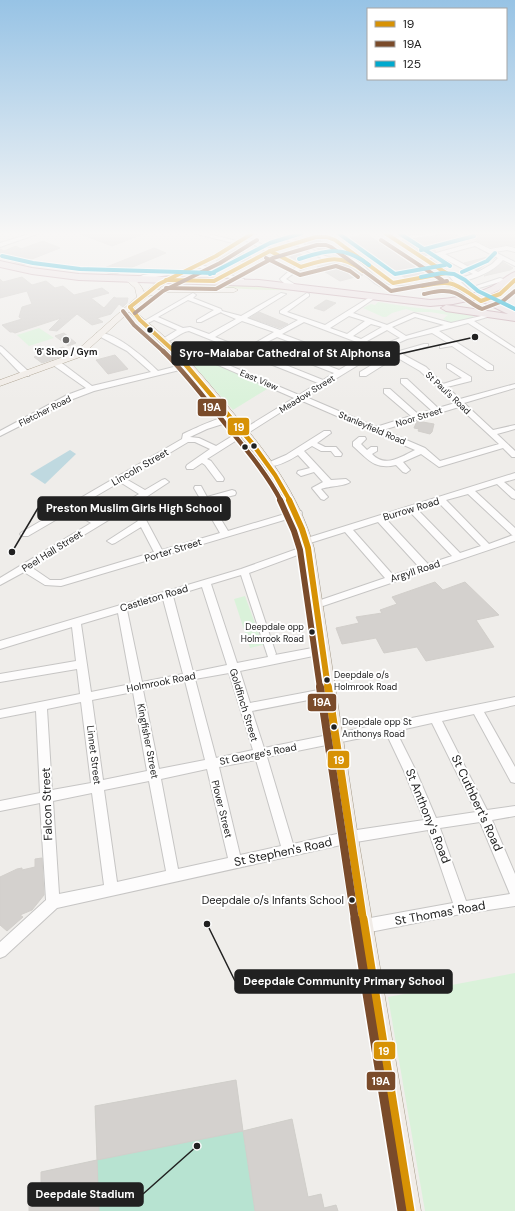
<svg xmlns="http://www.w3.org/2000/svg" width="515" height="1211" viewBox="0 0 515 1211" font-family="'DM Sans',sans-serif">
<style>
.grass{fill:#dceacb}
.park{fill:#daf2da}
.pitch{fill:#b7e3d1}
.water{fill:#bfd9e0}
.building{fill:#d4d1ce;stroke:#d2cfcb}
.lines{fill:none;stroke-linecap:round;stroke-linejoin:round}
.minor-casing{stroke:#c6c5c4;stroke-width:2}
.major-casing{stroke:#a59a87;stroke-width:1}
.highway-casing{stroke:#c2a3ac;stroke-width:2}
.minor{fill:#fdfcfc;fill-rule:evenodd}
.major{fill:#f1ece7;fill-rule:evenodd}
.highway{fill:#ebe0e2;fill-rule:evenodd}
.bus-1-far4-casing{stroke:#fff;stroke-width:6}
.bus-1-far3-casing{stroke:#fff;stroke-width:7}
.bus-1-far2-casing{stroke:#fff;stroke-width:9}
.bus-1-far1-casing{stroke:#fff;stroke-width:10}
.bus-1-casing{stroke:#fff;stroke-width:12}
.bus-2-far4-casing{stroke:#fff;stroke-width:6}
.bus-2-far3-casing{stroke:#fff;stroke-width:7}
.bus-2-far2-casing{stroke:#fff;stroke-width:9}
.bus-2-far1-casing{stroke:#fff;stroke-width:10}
.bus-2-casing{stroke:#fff;stroke-width:12}
.bus-3-casing{stroke:#fff;stroke-width:6}
.bus-1-far4{stroke:#d79205;stroke-width:4}
.bus-1-far3{stroke:#d79205;stroke-width:4.5}
.bus-1-far2{stroke:#d79205;stroke-width:6}
.bus-1-far1{stroke:#d79205;stroke-width:8}
.bus-1{stroke:#d79205;stroke-width:9}
.bus-2-far4{stroke:#7a4b2a;stroke-width:4}
.bus-2-far3{stroke:#7a4b2a;stroke-width:4.5}
.bus-2-far2{stroke:#7a4b2a;stroke-width:6}
.bus-2-far1{stroke:#7a4b2a;stroke-width:8}
.bus-2{stroke:#7a4b2a;stroke-width:9}
.bus-3{stroke:#00a9ce;stroke-width:4}
.bus-dot{fill:#212121;stroke:#fff;stroke-width:1.5}
.poi-dot{fill:#696867;stroke:#fff;stroke-width:1.5}
.labels{text-anchor:middle;dominant-baseline:central;stroke-width:4;stroke-linejoin:round;paint-order:stroke}
.far-poi-label{font-size:9px;font-weight:bold;fill:#212121;stroke:#fff}
.far-street-label{font-size:9px;fill:#212121;stroke:#fff}
.bus-label{font-size:9px;fill:#212121;stroke:#fff;text-anchor:start}
.street-label{font-size:10px;fill:#212121;stroke:#fff}
.near-bus-label{font-size:11px;fill:#212121;stroke:#fff;text-anchor:end}
.near-street-label{font-size:12px;fill:#212121;stroke:#fff}
.leader{fill:none;stroke:#212121;stroke-width:1.5}
.callout-dot{fill:#212121;stroke:#fff;stroke-width:1.5}
.callout{fill:#212121;stroke:#212121;stroke-width:1.5}
.callout-label{font-size:11px;text-anchor:middle;font-weight:bold;fill:#fff}
.line-badge{stroke:#fff;stroke-width:1.5}
.badge-label{font-size:11px;text-anchor:middle;font-weight:bold;fill:#fff}
</style>
<rect width="100%" height="100%" fill="#efedea"/>
<path class="grass" d="M182,282L261,284L304,290C263,291 222,288 181,284Z"/>
<g class="park">
<path d="M378,302L410,307L474,314L472,318L450,324L445,323L447,321L443,319L448,315L430,312H415L406,309L392,313L386,317H383L363,308L371,304L375,305Z"/>
<path d="M39,328L54,338L29,346L17,335Z"/>
<path d="M194,354L272,386L233,410L187,358L188,355Z"/>
<path d="M245,596L263,645L250,648L234,599Z"/>
<path d="M515,973V1211H425L388,997Z"/>
</g>
<path class="pitch" d="M236,1080L243,1131L292,1119L308,1197L321,1194L324,1208L336,1205L338,1211H29V1201L41,1198V1172L97,1160L95,1106Z"/>
<path class="water" d="M70,450L76,454L45,484L30,474Z"/>
<g class="building">
<path d="M78,233L119,234L146,233L112,246Z"/>
<path d="M440,233H451L460,237L473,233H515V246L507,245L490,247L474,239L432,248L436,251L425,254L405,241L436,236Z"/>
<path d="M367,234L371,237L431,278L411,282L348,238Z"/>
<path d="M319,240L341,252L333,254L326,250L321,251L307,243Z"/>
<path d="M43,241L60,248L27,261L30,262L23,265L0,257V249L4,251L16,246L21,249Z"/>
<path d="M154,248L166,253L116,274L108,273L99,270Z"/>
<path d="M236,249L244,252L240,254L251,257L243,262L233,258L223,263L216,261Z"/>
<path d="M293,250L302,255L300,256L305,259L298,261L283,253Z"/>
<path d="M491,256L495,258L478,270L464,263Z"/>
<path d="M336,262L341,265L346,264L363,275L340,281L317,267Z"/>
<path d="M503,262L513,268L510,270L484,276L495,269Z"/>
<path d="M22,277L32,285L46,281L55,288L63,286L74,295L102,288L109,293L91,298L104,308L114,297L116,298H128L127,303L123,307L119,304L111,314L97,318L103,322L92,325L77,314L57,331L49,330L61,318L15,333L13,332H10L2,325L22,319L19,317L22,307L32,304L27,291L0,298V279L3,282Z"/>
<path d="M326,300L336,303L324,311L314,308Z"/>
<path d="M259,312L288,324L280,328L250,318Z"/>
<path d="M64,333L76,343L68,346L55,336Z"/>
<path d="M63,347L71,353L42,363L34,357Z"/>
<path d="M115,355L128,369L108,374L96,360Z"/>
<path d="M417,421L434,424L432,432L430,434L418,431L419,429L414,428Z"/>
<path d="M435,582L443,590L465,582L499,615L476,620L494,647L426,661L417,647L384,653L376,638L342,644L336,628L359,623L356,617L382,613L380,610L397,604L392,597Z"/>
<path d="M42,858L44,895L32,910L20,915L23,917L7,931L0,925V877L17,869L22,868V870L35,867V859Z"/>
<path d="M236,1080L243,1131L97,1160L95,1106Z"/>
<path d="M292,1119L308,1197L321,1194L324,1208L336,1205L338,1211H255L243,1131Z"/>
<path d="M97,1160L99,1211H29V1201L41,1199V1172Z"/>
</g>
<g class="lines">
<defs>
<g id="minor">
<path d="M33,233H40L0,247V243Z"/>
<path d="M197,233H204L237,241L250,233H255L249,238L271,249L292,243L275,233H280L297,241L327,233H333V234L302,243C308,247 323,257 330,257C338,257 345,255 354,259C369,267 376,284 394,286C415,288 435,277 455,283L450,277L383,233H388L396,237L438,233L436,235L400,240L425,256L476,242L490,249L507,246L515,248V252L507,250L495,252L515,262V266L503,260C493,272 476,278 461,282L477,298L474,300C465,297 462,289 451,286C431,280 409,293 388,289C368,285 361,263 343,260C334,258 325,262 316,264C305,268 295,271 286,279L296,285V287C290,288 284,284 280,279L288,272L297,267L270,253L230,275L244,279V281L226,277L216,282H212V280L266,251L245,240L218,257L202,265L215,270L207,274L202,273L206,270L197,267L166,282L164,281V279L174,274L137,280V278L143,275L174,270L177,273L214,255L233,243L197,234ZM296,245L323,259L302,265L275,251ZM475,246L498,258L492,264L478,272L445,254ZM439,256L473,274L458,279L429,258Z"/>
<path d="M453,233H470L460,236Z"/>
<path d="M500,278L511,281L508,283L500,282L479,288L476,286Z"/>
<path d="M281,293L286,294L247,318L280,330L298,320L280,313V311L307,293L309,294V296L287,312L325,325L370,297L373,299L372,300L353,313L387,325L414,313L451,323L494,313V315L474,321L515,348V353L468,323L439,331L493,366V370H487L452,346L440,348V346L448,343L432,333L407,339L387,348L396,352L424,344H428V346L402,354L426,367L443,384L462,378L447,368V364H450L471,377V381L447,387L460,399L515,384V388L464,403L493,430L515,425V429L497,434L515,451V457H512L503,448L439,467L421,454L403,462L410,470L406,473L403,472L396,465C374,470 368,459 353,446V442L359,437H365L366,439L361,444L367,450L371,447H377V451L372,454C385,468 401,457 415,450L300,400L207,459L211,461L223,477L224,479L223,481H217L205,465L202,463L193,469H187L186,467L187,465L210,449L195,442H188L126,479L145,490L162,480L165,479L169,482L137,503L162,550L220,533L194,488L195,486H201L207,497L232,490L235,491L236,493L235,495L210,501L228,531L298,510L301,511L302,513L301,515L61,586L45,585L24,572L0,585V578L91,523L71,511L28,536H22L20,534L22,532L182,439L183,434C194,429 224,414 235,416V420L207,429L190,437L199,438L216,446L294,398L170,344L175,343L220,361L239,351L189,331C179,332 171,344 161,342V340L177,330L154,320L144,325L141,323L193,293L196,295L193,298L221,309L222,311L241,316ZM188,300L214,310L197,320V322H201L221,312L222,313L236,319L209,334L190,327L183,328L158,317ZM349,316L365,321L347,334L330,328ZM415,317L444,325L406,336L392,327ZM242,321L274,332L245,349L215,337ZM304,322L375,349L354,361L282,334ZM371,324L382,327L361,339L353,336ZM387,330L400,338L380,346L367,341ZM277,337L349,364L339,370L267,342ZM262,345L334,373L323,380L251,351ZM381,351L390,354L360,372V376H366L396,357L420,371L455,403L438,408L407,379H401V383L431,410L418,414L390,389H384V393L411,416L376,427L306,397ZM245,354L318,383L299,395L226,364ZM459,407L499,444L440,461L425,448L383,430ZM120,482L139,494L97,519L77,507ZM130,507L138,521L107,541L112,544L115,543L141,527L154,552L61,580H50L31,567Z"/>
<path d="M97,333C113,330 146,359 158,371L189,363L193,365L192,367L94,391L73,399L0,436V431L67,395L86,388L53,365V361H59L92,386L151,372L127,351L97,335Z"/>
<path d="M0,346L2,347L29,372V376H23L0,352Z"/>
<path d="M324,431H330L331,433L317,443L325,447H336L342,454L341,456H335L331,451H321L312,446L304,451L331,480L346,479L350,482C346,486 329,486 321,489L328,497L324,500L321,499L312,488L323,482L314,472L301,476L297,473L298,471L310,468L298,455C290,460 276,468 266,466L265,464L286,455Z"/>
<path d="M515,473V479L504,482L515,491V499L512,498L497,484L475,491L515,528V541L320,607H312L311,605L312,603L385,578L345,532L307,544L302,541L304,539ZM468,494L512,535H513L489,544L446,500ZM439,503L481,546L460,553L417,509ZM410,512L452,556L428,564L386,519ZM378,522L419,567L393,575L353,530Z"/>
<path d="M308,545L311,546L313,548L311,550L249,573L276,654L275,655L323,646L327,647L328,650L327,653L323,654L240,671L250,703L329,688L333,689L335,692L333,695L329,696L252,711L264,748L515,697V705L484,712L515,767V783L511,782L474,714L442,721L487,810L515,806V816L492,820L515,874V906L461,914L365,933L360,931L358,926L360,921L365,919L453,903L428,830L350,843L57,908L5,956L0,958V942L46,900L40,803L0,811V801L40,793L36,711L0,718V710L80,694L77,669L0,682V674L76,661L72,627L0,649V641L241,569ZM241,575L268,657L237,663L211,584ZM202,587L227,665L193,672L173,596ZM163,599L183,674L142,682L127,610ZM118,613L131,684L91,692L81,624ZM229,673L253,750L216,758L195,679ZM185,681L205,760L159,769L143,690ZM133,692L147,771L103,780L92,700ZM81,702L91,783L52,790L47,709ZM432,723L476,812L436,818L416,771L396,731ZM386,733L404,771L424,820L350,831L293,844L267,757ZM256,760L281,846L240,855L219,767ZM207,769L228,858L178,869L161,779ZM149,781L166,871L117,882L104,790ZM92,793L104,885L59,894L53,801ZM480,822L510,894L466,901L440,828Z"/>
</g>
<path id="major" d="M163,278H169L170,280L157,290L168,288H234L238,290L234,292H168L148,296L134,307L137,313C153,327 170,340 184,356C201,373 215,391 230,409C266,451 299,494 314,548L358,837L421,1211H399L342,837L302,548L291,512L282,495L263,465L190,372L129,312L80,357L0,386V380L74,353L137,297L135,288L127,281L128,279C136,278 141,285 144,292Z"/>
<path id="highway" d="M0,261L32,268L79,274L259,280L430,300C451,299 472,296 491,287C499,283 507,275 515,272V279L499,290L486,296L515,310V321L446,311L441,308L446,305L508,314L477,299L453,304L430,306L259,286L79,280L32,274L0,267Z"/>
</defs>
<use href="#minor" class="minor-casing"/>
<use href="#major" class="major-casing"/>
<use href="#highway" class="highway-casing"/>
<use href="#minor" class="minor"/>
<use href="#major" class="major"/>
<use href="#highway" class="highway"/>
<defs>
<g id="bus-1-far4">
<path d="M385,233L446,273"/>
<path d="M270,251L301,267C326,259 341,253 363,271"/>
<path d="M166,280L214,281L270,251L316,237H327L335,240L393,283L446,273"/>
<path d="M422,286C456,279 454,284 481,301L500,294L515,280"/>
<path d="M130,307L140,320L175,352"/>
<path d="M130,307L159,284L216,256L253,233"/>
</g>
<path id="bus-1-far3" d="M174,351L252,443L275,475L290,501"/>
<path id="bus-1-far2" d="M289,500L302,529L308,548L328,688"/>
<path id="bus-1-far1" d="M328,687L363,920"/>
<path id="bus-1" d="M363,919L410,1211"/>
<g id="bus-2-far4">
<path d="M381,240L442,280"/>
<path d="M266,258L300,275L336,266L350,271L358,277"/>
<path d="M166,288L216,289L273,258L317,245H326L331,247L391,291L447,281"/>
<path d="M424,294C434,292 445,289 455,293C465,297 472,305 482,309L503,301L515,291"/>
<path d="M123,311L134,325L164,352"/>
<path d="M135,313L163,291L220,263L257,240"/>
</g>
<path id="bus-2-far3" d="M163,351C184,371 201,394 219,416C241,444 265,470 281,501"/>
<path id="bus-2-far2" d="M280,500L294,531L300,550L320,688"/>
<path id="bus-2-far1" d="M320,687L355,920"/>
<path id="bus-2" d="M355,919L402,1211"/>
<g id="bus-3">
<path d="M338,233L395,274L445,265"/>
<path d="M399,233L450,266"/>
<path d="M421,250L474,236"/>
<path d="M2,256L33,263L80,269L214,273"/>
<path d="M299,259C327,250 344,245 369,265"/>
<path d="M462,272L487,261L495,253"/>
<path d="M210,274L270,243L302,233"/>
<path d="M421,277L442,273L454,274L465,280L478,291L515,309"/>
</g>
</defs>
<use href="#bus-1-far4" class="bus-1-far4-casing"/>
<use href="#bus-1-far3" class="bus-1-far3-casing"/>
<use href="#bus-1-far2" class="bus-1-far2-casing"/>
<use href="#bus-1-far1" class="bus-1-far1-casing"/>
<use href="#bus-1" class="bus-1-casing"/>
<use href="#bus-2-far4" class="bus-2-far4-casing"/>
<use href="#bus-2-far3" class="bus-2-far3-casing"/>
<use href="#bus-2-far2" class="bus-2-far2-casing"/>
<use href="#bus-2-far1" class="bus-2-far1-casing"/>
<use href="#bus-2" class="bus-2-casing"/>
<use href="#bus-3" class="bus-3-casing"/>
<use href="#bus-1-far4" class="bus-1-far4"/>
<use href="#bus-1-far3" class="bus-1-far3"/>
<use href="#bus-1-far2" class="bus-1-far2"/>
<use href="#bus-1-far1" class="bus-1-far1"/>
<use href="#bus-1" class="bus-1"/>
<use href="#bus-2-far4" class="bus-2-far4"/>
<use href="#bus-2-far3" class="bus-2-far3"/>
<use href="#bus-2-far2" class="bus-2-far2"/>
<use href="#bus-2-far1" class="bus-2-far1"/>
<use href="#bus-2" class="bus-2"/>
<use href="#bus-3" class="bus-3"/>
</g>
<linearGradient id="sky" x2="0" y2="1"><stop stop-color="#97c3e5"/><stop offset="0.58" stop-color="#f8f7f6"/><stop offset="1" stop-color="#f8f7f6" stop-opacity="0"/></linearGradient>
<rect width="515" height="402" fill="url(#sky)"/>
<g class="bus-dot">
<circle cx="150" cy="330" r="3.5"/>
<circle cx="254" cy="446" r="3.5"/>
<circle cx="245" cy="447" r="3.5"/>
<circle cx="312" cy="632" r="3.5"/>
<circle cx="327" cy="680" r="3.5"/>
<circle cx="334" cy="727" r="3.5"/>
<circle cx="352" cy="900" r="3.5"/>
</g>
<circle class="poi-dot" cx="66" cy="340" r="4"/>
<g class="labels">
<g class="far-poi-label">
<text x="66" y="352">'6' Shop / Gym</text>
</g>
<g class="far-street-label">
<text transform="translate(259 380) rotate(23)">East View</text>
<text transform="translate(448 393) rotate(43)">St Paul's Road</text>
<text transform="translate(307 394) rotate(-32)">Meadow Street</text>
<text transform="translate(45 411) rotate(-27)">Fletcher Road</text>
<text transform="translate(419 417) rotate(-17)">Noor Street</text>
<text transform="translate(372 428) rotate(23)">Stanleyfield Road</text>
</g>
<g class="bus-label">
<text x="304" y="627" text-anchor="end">Deepdale opp<tspan x="304" dy="12">Holmrook Road</tspan></text>
<text x="334" y="675">Deepdale o/s<tspan x="334" dy="12">Holmrook Road</tspan></text>
<text x="342" y="722">Deepdale opp St<tspan x="342" dy="12">Anthonys Road</tspan></text>
</g>
<g class="street-label">
<text transform="translate(140 467) rotate(-30)">Lincoln Street</text>
<text transform="translate(411 509) rotate(-17)">Burrow Road</text>
<text transform="translate(173 550) rotate(-17)">Porter Street</text>
<text transform="translate(52 551) rotate(-32)">Peel Hall Street</text>
<text transform="translate(415 571) rotate(-18)">Argyll Road</text>
<text transform="translate(154 598) rotate(-17)">Castleton Road</text>
<text transform="translate(161 682) rotate(-11)">Holmrook Road</text>
<text transform="translate(244 705) rotate(73)">Goldfinch Street</text>
<text transform="translate(148 741) rotate(79)">Kingfisher Street</text>
<text transform="translate(258 754) rotate(-11)">St George's Road</text>
<text transform="translate(94 755) rotate(83)">Linnet Street</text>
<text transform="translate(222 809) rotate(76)">Plover Street</text>
</g>
<g class="near-bus-label">
<text x="344" y="900">Deepdale o/s Infants School</text>
</g>
<g class="near-street-label">
<text transform="translate(477 803) rotate(65)">St Cuthbert's Road</text>
<text transform="translate(47 804) rotate(-92)">Falcon Street</text>
<text transform="translate(428 816) rotate(68)">St Anthony's Road</text>
<text transform="translate(283 852) rotate(-12)">St Stephen's Road</text>
<text transform="translate(440 913) rotate(-10)">St Thomas' Road</text>
</g>
</g>
<path class="leader" d="M475 337L399 354M12 552L38 508M207 924L235 981M197 1146L143 1194"/>
<g class="callout-dot">
<circle cx="475" cy="337" r="4"/>
<circle cx="12" cy="552" r="4"/>
<circle cx="207" cy="924" r="4"/>
<circle cx="197" cy="1146" r="4"/>
</g>
<g class="callout">
<rect x="172" y="342" width="227" height="23" rx="4"/>
<rect x="38" y="497" width="192" height="23" rx="4"/>
<rect x="235" y="970" width="217" height="23" rx="4"/>
<rect x="28" y="1183" width="115" height="23" rx="4"/>
</g>
<g class="callout-label">
<text x="285" y="357">Syro-Malabar Cathedral of St Alphonsa</text>
<text x="134" y="512">Preston Muslim Girls High School</text>
<text x="344" y="985">Deepdale Community Primary School</text>
<text x="85" y="1198">Deepdale Stadium</text>
</g>
<g class="line-badge">
<rect x="197" y="398" width="30" height="19" rx="4" fill="#7a4b2a"/>
<rect x="227" y="417" width="23" height="19" rx="4" fill="#d79205"/>
<rect x="307" y="693" width="30" height="19" rx="4" fill="#7a4b2a"/>
<rect x="327" y="750" width="23" height="19" rx="4" fill="#d79205"/>
<rect x="373" y="1041" width="23" height="19" rx="4" fill="#d79205"/>
<rect x="366" y="1071" width="30" height="20" rx="4" fill="#7a4b2a"/>
</g>
<g class="badge-label">
<text x="212" y="411">19A</text>
<text x="239" y="431">19</text>
<text x="322" y="706">19A</text>
<text x="339" y="764">19</text>
<text x="384" y="1055">19</text>
<text x="381" y="1085">19A</text>
</g>
<rect x="367" y="8" width="140" height="72" fill="#ffffff" stroke="#a6a6a6"/>
<rect x="375" y="21" width="20" height="6" fill="#d79205" stroke="#a6a6a6"/>
<text x="403" y="28" font-size="12" fill="#212121">19</text>
<rect x="375" y="41" width="20" height="6" fill="#7a4b2a" stroke="#a6a6a6"/>
<text x="403" y="48" font-size="12" fill="#212121">19A</text>
<rect x="375" y="61" width="20" height="6" fill="#00a9ce" stroke="#a6a6a6"/>
<text x="403" y="68" font-size="12" fill="#212121">125</text>
</svg>
